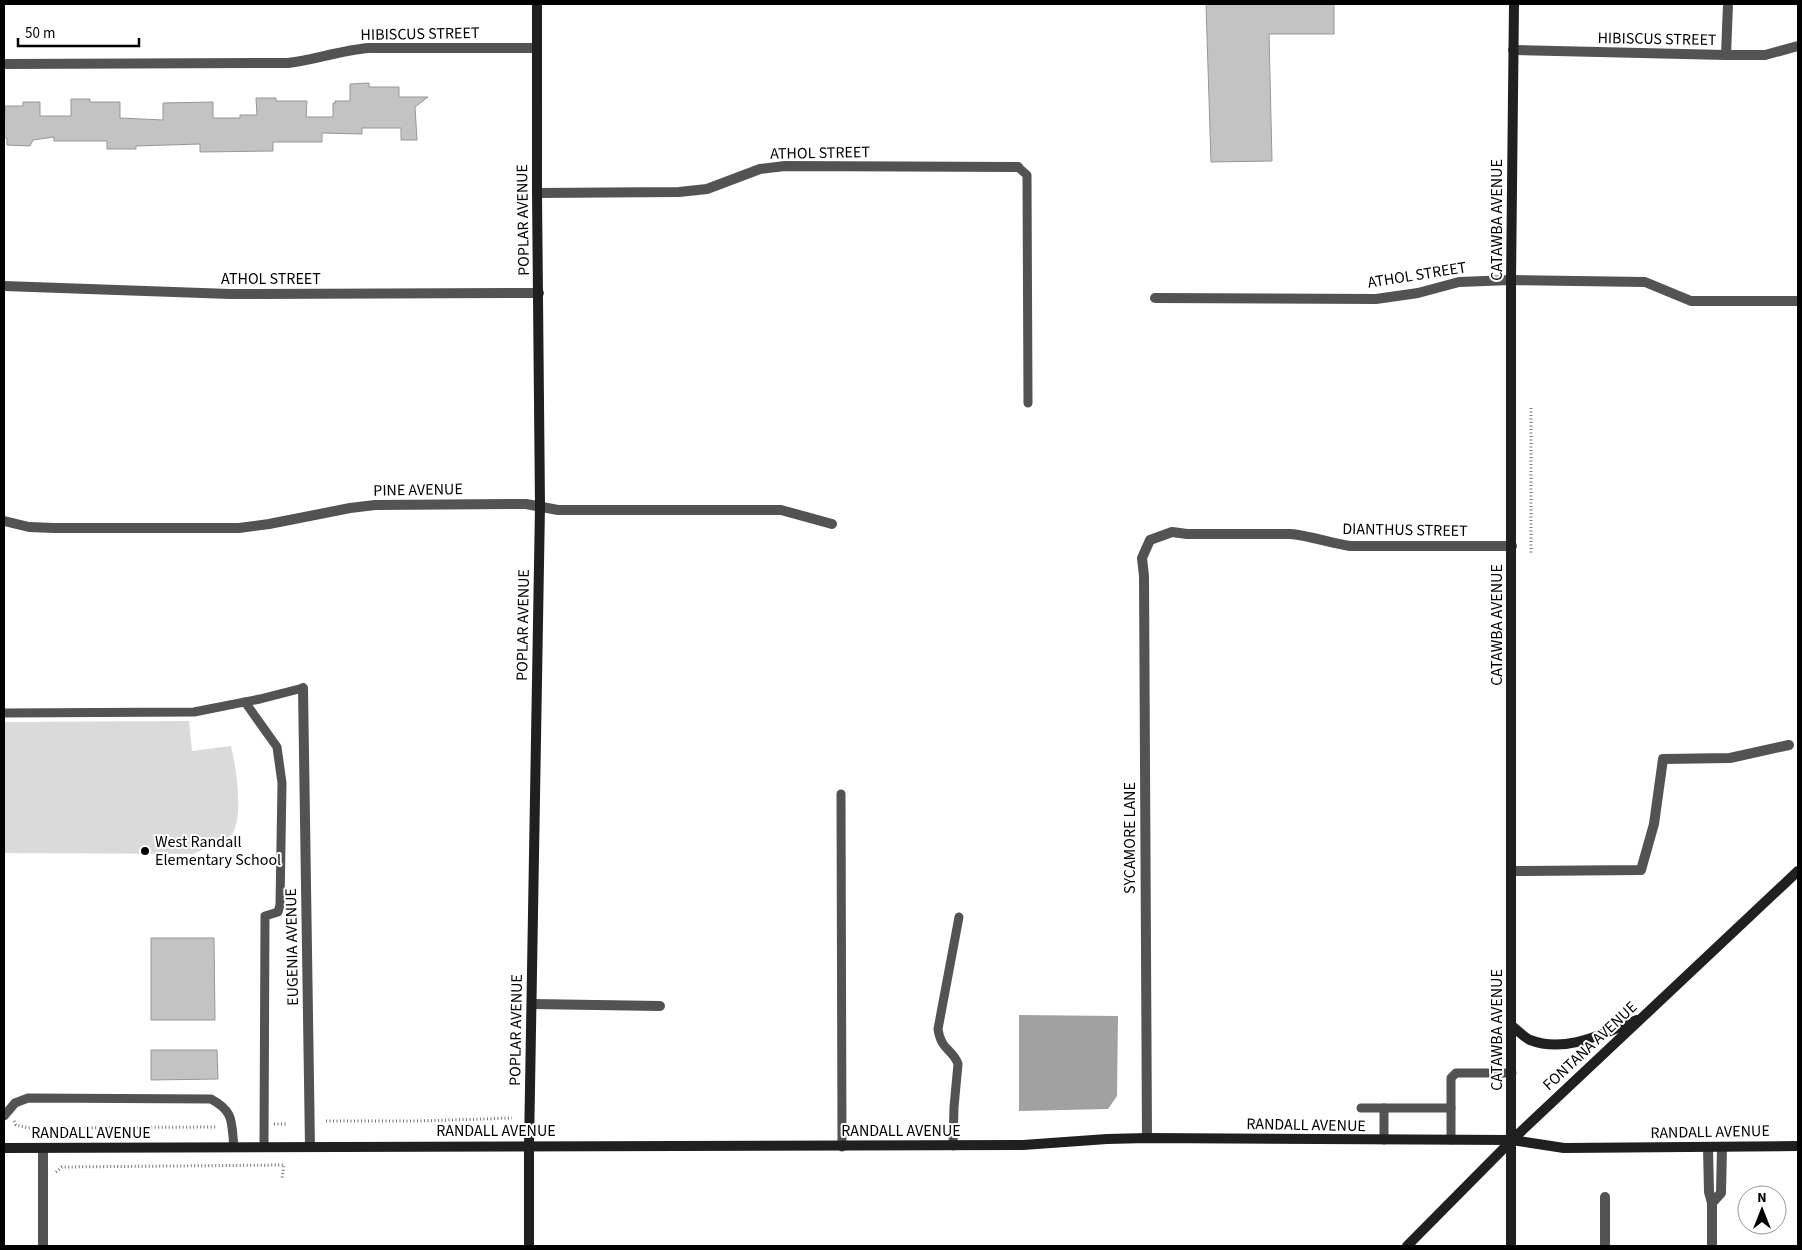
<svg xmlns="http://www.w3.org/2000/svg" width="1802" height="1250" viewBox="0 0 1802 1250" font-family="'Source Sans 3',sans-serif">
<style>
.green{fill:#dadada}
.water{fill:#a1a1a1}
.building{fill:#c3c3c3;stroke:#979797}
.lines{fill:none;stroke-linecap:round;stroke-linejoin:round}
.path{stroke:#757575;stroke-width:3;stroke-dasharray:1 2.5;stroke-linecap:butt}
.lane{stroke:#535353;stroke-width:9}
.street{stroke:#535353;stroke-width:10}
.secondary{stroke:#202020;stroke-width:10}
.poi-dot{fill:#000;stroke:#fff;stroke-width:2}
.labels{text-anchor:middle;dominant-baseline:central;stroke-width:4;stroke-linejoin:round;paint-order:stroke}
.street-label{font-size:16px;fill:#000;stroke:#fff}
.poi-label{font-size:16px;fill:#000;stroke:#fff;text-anchor:start}
</style>
<rect width="100%" height="100%" fill="#fff"/>
<path class="green" d="M189,721L192,751L231,746C236,768 244,815 232,835L193,854L4,853V722Z"/>
<path class="water" d="M1019,1015L1118,1016L1117,1096L1108,1109L1019,1111Z"/>
<g class="building">
<path d="M1206,4H1334V34H1269L1272,161L1211,162Z"/>
<path d="M369,83V87H399V97H428L415,107L417,140H401V128H362V134L322,133V142H273V151L200,152V144L136,146V149H107V141H54V137L33,140L30,146L7,145V138H4L5,106H23V102H40V116H71V99H90V102H120V118L163,120V103L213,102V118H240V115H257L256,98H276V101H307L306,117H333V103H336L335,101H350V84Z"/>
<path d="M151,938H214L215,1020H151Z"/>
<path d="M151,1050H217L218,1079L151,1080Z"/>
</g>
<g class="lines">
<g class="path">
<path d="M1531,408V554"/>
<path d="M14,1121L16,1125L28,1128L217,1127"/>
<path d="M326,1121H420L512,1118"/>
<path d="M274,1124H286"/>
<path d="M56,1172L62,1167L284,1165L282,1179"/>
</g>
<g class="lane">
<path d="M1018,167L1027,175L1028,403"/>
<path d="M245,702L277,747L282,783L280,905L278,912L265,916L264,1147"/>
<path d="M4,713L194,712L260,699L303,688"/>
<path d="M841,794L842,1147"/>
<path d="M1361,1108H1451"/>
<path d="M4,1116L15,1103L28,1098L211,1099C235,1112 231,1122 234,1147"/>
<path d="M1384,1140V1108"/>
<path d="M1451,1140V1078L1456,1073H1512"/>
<path d="M953,1146L954,1107L958,1064C953,1049 941,1051 938,1029L959,917"/>
</g>
<g class="street">
<path d="M1513,50L1726,55H1765L1798,46"/>
<path d="M1726,55L1728,4"/>
<path d="M4,64L288,63C315,60 341,50 369,48H537"/>
<path d="M537,193L679,192L707,189L760,169L785,166L1018,167"/>
<path d="M4,286L230,294L539,293"/>
<path d="M1155,298L1376,299L1418,293L1459,282L1511,280L1645,282L1691,301H1798"/>
<path d="M4,521L29,527L54,528H239L269,524L350,508L375,505L526,504L558,510H781L832,524"/>
<path d="M303,688L310,1147"/>
<path d="M1511,871L1641,870L1654,824L1663,759L1730,758L1789,745"/>
<path d="M532,1004L660,1006"/>
<path d="M1147,1138L1144,576L1142,558L1150,540L1172,532L1187,534H1291C1311,536 1330,543 1350,546H1512"/>
<path d="M1708,1147L1709,1192L1712,1203V1246"/>
<path d="M1712,1203L1721,1193L1722,1147"/>
<path d="M43,1246V1148"/>
<path d="M1605,1246V1197"/>
</g>
<g class="secondary">
<path d="M1512,1026C1517,1030 1524,1037 1530,1040C1566,1054 1604,1033 1637,1020"/>
<path d="M4,1148L1023,1145L1107,1139L1147,1138L1512,1140L1564,1148L1798,1146"/>
<path d="M529,1246V1146L540,506L537,193V4"/>
<path d="M1407,1246L1512,1140L1798,871"/>
<path d="M1511,1246V280L1514,4"/>
</g>
</g>
<circle class="poi-dot" cx="145" cy="851" r="5"/>
<g class="labels">
<g class="street-label">
<text transform="translate(420 34) rotate(-1)">HIBISCUS STREET</text>
<text transform="translate(1657 39) rotate(1)">HIBISCUS STREET</text>
<text transform="translate(820 153) rotate(-1)">ATHOL STREET</text>
<text transform="translate(523 220) rotate(-91)">POPLAR AVENUE</text>
<text transform="translate(1497 220) rotate(-90)">CATAWBA AVENUE</text>
<text transform="translate(1417 275) rotate(-9)">ATHOL STREET</text>
<text x="271" y="279">ATHOL STREET</text>
<text transform="translate(418 490) rotate(-1)">PINE AVENUE</text>
<text transform="translate(1405 530) rotate(1)">DIANTHUS STREET</text>
<text transform="translate(523 625) rotate(-89)">POPLAR AVENUE</text>
<text transform="translate(1497 625) rotate(-90)">CATAWBA AVENUE</text>
<text transform="translate(1130 838) rotate(-90)">SYCAMORE LANE</text>
<text transform="translate(292 947) rotate(-91)">EUGENIA AVENUE</text>
<text transform="translate(516 1030) rotate(-89)">POPLAR AVENUE</text>
<text transform="translate(1497 1030) rotate(-90)">CATAWBA AVENUE</text>
<text transform="translate(1590 1046) rotate(-43)">FONTANA AVENUE</text>
<text transform="translate(1306 1125) rotate(1)">RANDALL AVENUE</text>
<text x="496" y="1131">RANDALL AVENUE</text>
<text x="901" y="1131">RANDALL AVENUE</text>
<text transform="translate(1710 1132) rotate(-1)">RANDALL AVENUE</text>
<text x="91" y="1133">RANDALL AVENUE</text>
</g>
<g class="poi-label">
<text x="155" y="842">West Randall<tspan x="155" dy="18">Elementary School</tspan></text>
</g>
</g>
<rect width="1802" height="1250" fill="none" stroke="#000000" stroke-width="10"/>
<g transform="translate(1762 1210)"><circle r="24" fill="#ffffff" stroke="#999999"/>
<path d="M0-4L9 19L0 12L-9 19Z" fill="#000000"/>
<text y="-8" font-size="14" font-weight="bold" text-anchor="middle" fill="#000000">N</text>
</g>
<path d="M18 38v8h121v-8" fill="none" stroke="#000000" stroke-width="2.5"/>
<text x="25" y="38" font-size="15" fill="#000000" stroke="#ffffff" stroke-width="4" paint-order="stroke">50 m</text>
</svg>
